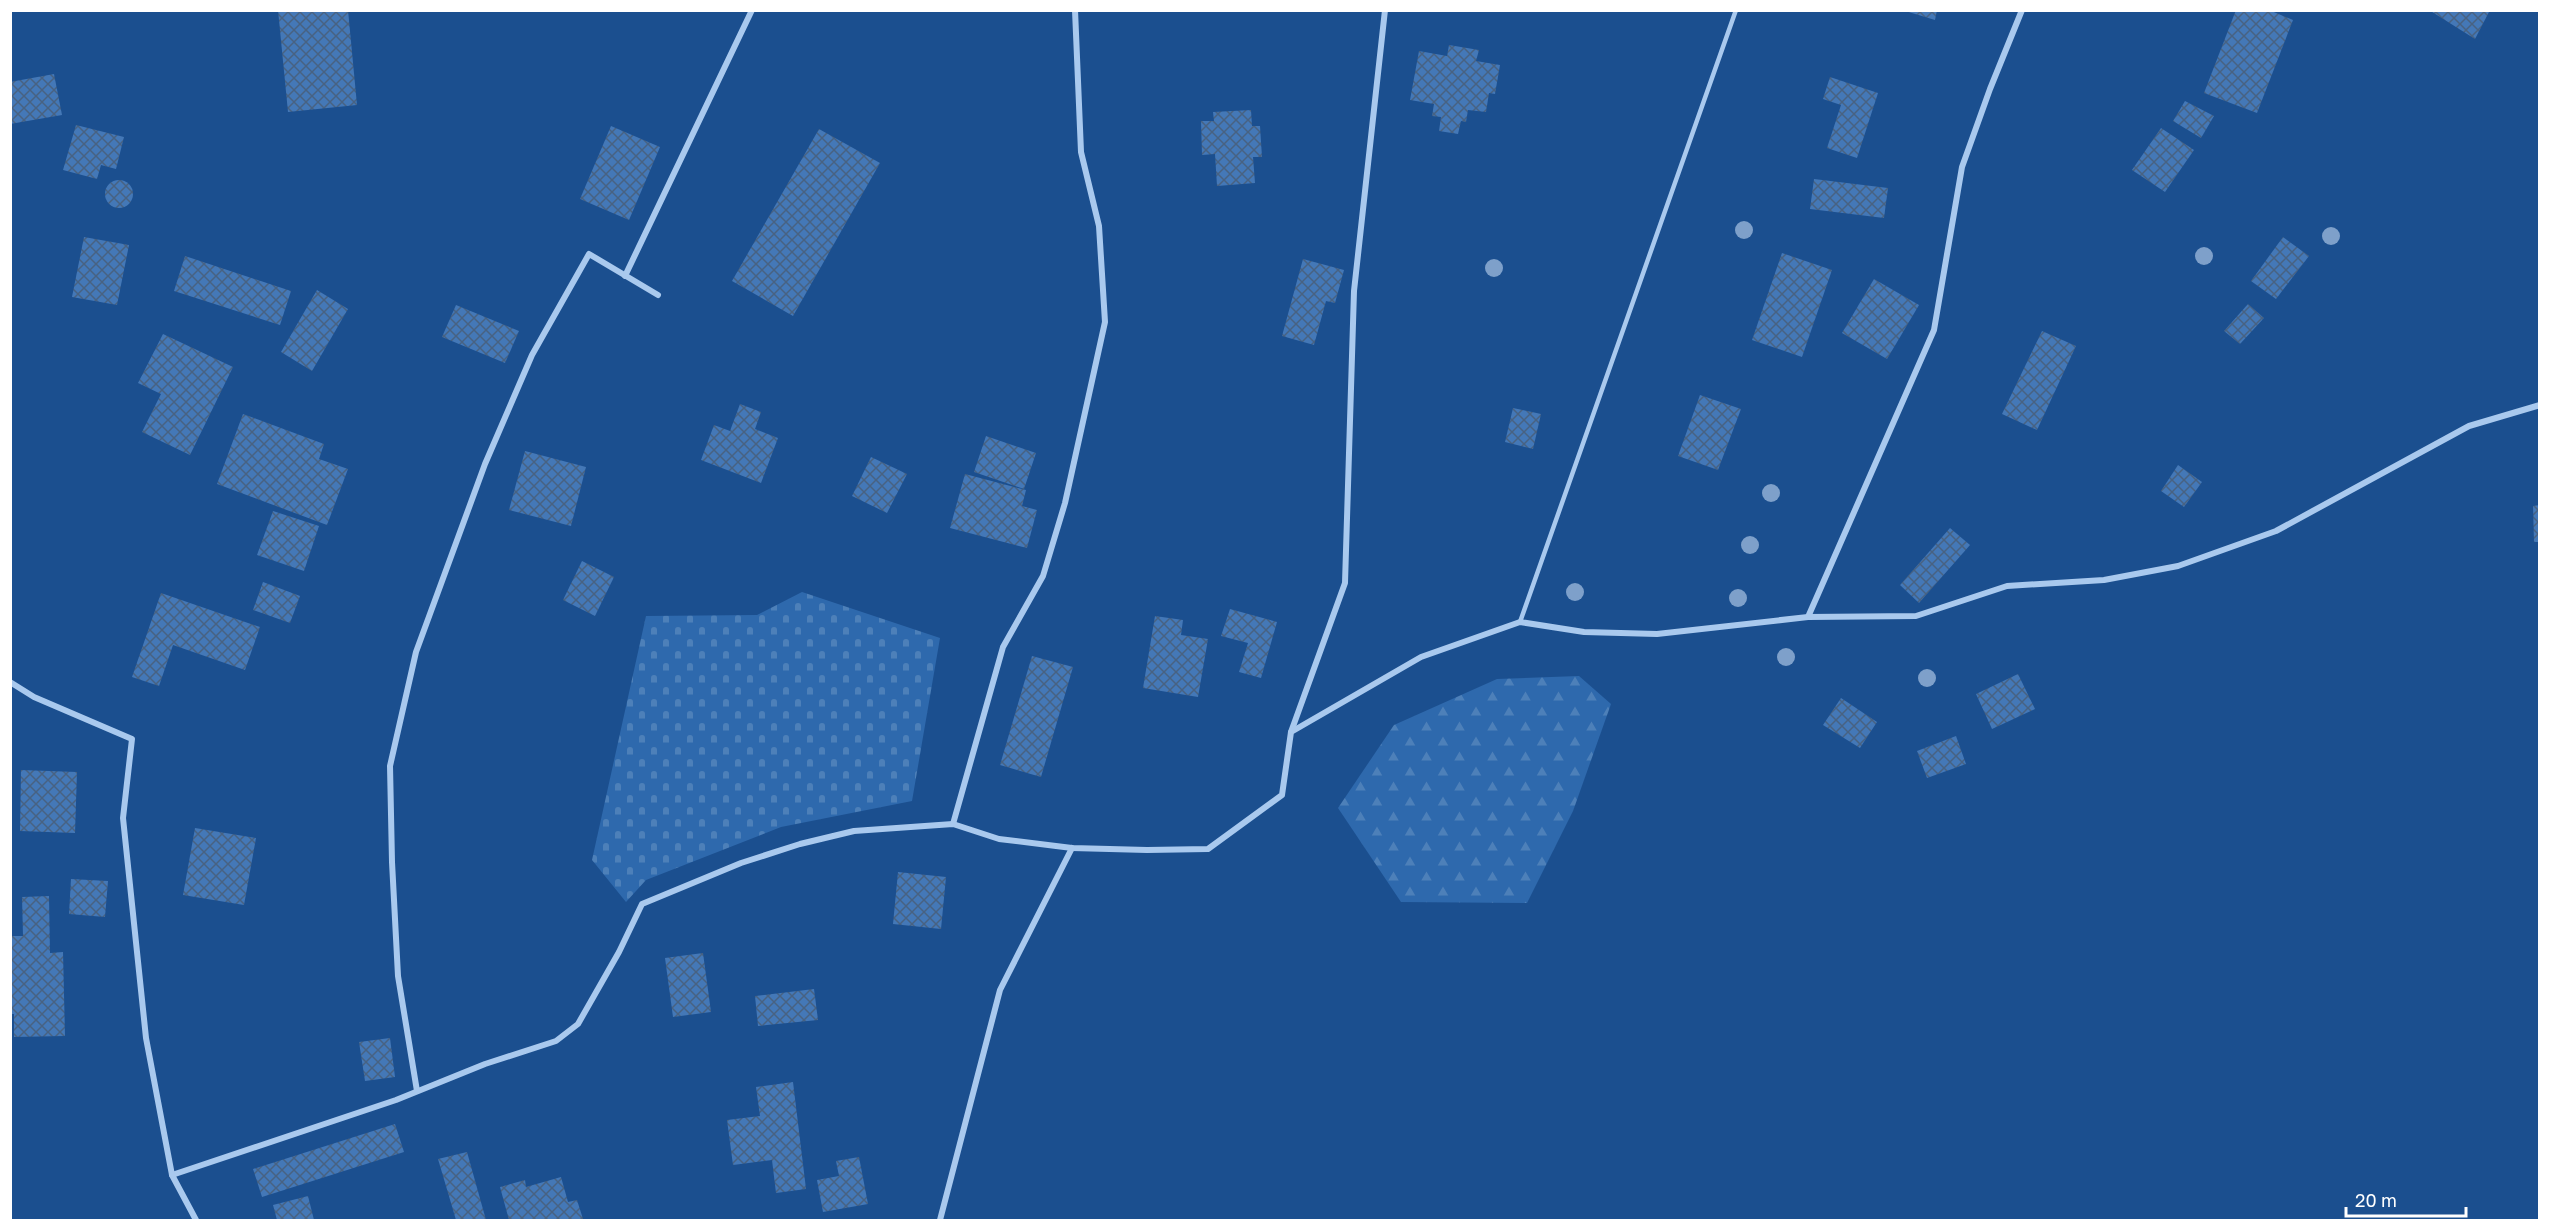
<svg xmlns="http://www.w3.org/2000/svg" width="2550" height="1231" viewBox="0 0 2550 1231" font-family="'Golos Text',sans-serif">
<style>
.forest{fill:url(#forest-firs)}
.cemetery{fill:url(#cemetery-stones)}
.building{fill:url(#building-cross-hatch)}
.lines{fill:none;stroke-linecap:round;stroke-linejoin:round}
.service{stroke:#a9c9ee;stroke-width:4.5}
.minor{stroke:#a9c9ee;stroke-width:6}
.tree{fill:#7ea0ca}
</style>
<defs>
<pattern id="forest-firs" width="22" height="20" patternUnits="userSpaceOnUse" patternTransform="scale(1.5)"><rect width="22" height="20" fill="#2e69ad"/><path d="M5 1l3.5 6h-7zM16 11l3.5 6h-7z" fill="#4d80b9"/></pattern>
<pattern id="cemetery-stones" width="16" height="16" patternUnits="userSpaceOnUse" patternTransform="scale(1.5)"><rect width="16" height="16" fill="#2e69ad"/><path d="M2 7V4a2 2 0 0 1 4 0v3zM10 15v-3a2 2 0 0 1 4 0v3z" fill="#4d80b9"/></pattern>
<pattern id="building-cross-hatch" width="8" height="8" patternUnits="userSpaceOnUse" patternTransform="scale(1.5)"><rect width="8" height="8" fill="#4478b7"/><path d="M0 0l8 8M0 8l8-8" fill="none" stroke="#486282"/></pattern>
</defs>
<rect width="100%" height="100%" fill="#1b4f8f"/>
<path class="forest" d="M1579,676L1611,704L1573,811L1527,903L1401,902L1338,808L1394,725L1497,679Z"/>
<path class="cemetery" d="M802,592L940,638L912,801L781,827L646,880L626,902L592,860L646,616L757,615Z"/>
<g class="building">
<path d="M278,10H348L357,105L288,112Z"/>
<path d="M1902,10H1937L1935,20Z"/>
<path d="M2236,10H2269L2293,20L2257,113L2204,93Z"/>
<path d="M2429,10H2490L2475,39Z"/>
<path d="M1449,45L1479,50L1476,61L1500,65L1495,94L1489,93L1486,112L1468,110L1466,122L1461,121L1458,134L1439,131L1441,117L1432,116L1434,104L1410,100L1419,51L1447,56Z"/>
<path d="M54,74L62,115L10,124V82Z"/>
<path d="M1830,77L1878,93L1857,158L1827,148L1841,105L1823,99Z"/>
<path d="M2185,101L2214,116L2201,138L2173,121Z"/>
<path d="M1251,110L1252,126H1260L1262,157H1253L1255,183L1217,186L1215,154L1202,155L1201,121H1214L1213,112Z"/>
<path d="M76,125L124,137L116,169L101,165L97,179L63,170Z"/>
<path d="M611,126L660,147L629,220L580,199Z"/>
<path d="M2161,128L2194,150L2165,192L2132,170Z"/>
<path d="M819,129L880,163L793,316L732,281Z"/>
<path d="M1814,179L1888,188L1884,218L1810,209Z"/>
<circle cx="119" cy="194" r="14"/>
<path d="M84,237L129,245L117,305L72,297Z"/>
<path d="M2283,237L2309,256L2276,299L2251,281Z"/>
<path d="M1782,253L1832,270L1802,357L1752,340Z"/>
<path d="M185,256L291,291L280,325L174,291Z"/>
<path d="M1303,259L1344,270L1335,303L1326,301L1314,345L1282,336Z"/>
<path d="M1874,279L1919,305L1887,359L1842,333Z"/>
<path d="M317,290L348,309L312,371L281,352Z"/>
<path d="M2248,304L2264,318L2240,344L2224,331Z"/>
<path d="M456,305L519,331L505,363L442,337Z"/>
<path d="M2042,331L2076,346L2037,430L2002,414Z"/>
<path d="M163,334L233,367L190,455L142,432L161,394L138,383Z"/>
<path d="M1700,395L1741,409L1718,470L1678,456Z"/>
<path d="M740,404L761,412L755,429L778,438L761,483L701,460L714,425L730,431Z"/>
<path d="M1513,408L1541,414L1533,449L1505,442Z"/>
<path d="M243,414L324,444L319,459L348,469L327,525L217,484Z"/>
<path d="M986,436L1036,453L1024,489L974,472Z"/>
<path d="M525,451L586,467L571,526L509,510Z"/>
<path d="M871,457L907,474L887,513L852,496Z"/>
<path d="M2178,465L2202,482L2184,507L2161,491Z"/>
<path d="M965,474L1026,490L1022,506L1037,510L1027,548L950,528Z"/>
<path d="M2540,505V542H2534L2533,506Z"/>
<path d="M273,511L319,526L304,571L257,555Z"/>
<path d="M1950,528L1970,545L1919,603L1900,585Z"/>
<path d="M582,561L614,577L595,616L563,600Z"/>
<path d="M263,582L300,596L290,623L253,610Z"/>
<path d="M161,593L260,627L245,670L173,645L159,686L132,677Z"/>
<path d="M1230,609L1277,622L1261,678L1239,672L1248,643L1221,636Z"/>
<path d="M1155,616L1183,620L1181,635L1208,639L1198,697L1143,688Z"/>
<path d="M1032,656L1073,667L1041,777L1000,765Z"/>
<path d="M2018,674L2035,709L1992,729L1976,694Z"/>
<path d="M1841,698L1877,722L1860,748L1823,725Z"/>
<path d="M1956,736L1966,764L1927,778L1917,751Z"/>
<path d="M21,770L77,772L75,833L20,831Z"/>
<path d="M195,828L256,838L244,905L183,895Z"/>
<path d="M898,872L946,877L941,929L893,924Z"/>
<path d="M71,879L108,881L105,917L69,914Z"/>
<path d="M49,896L50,953L63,952L65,1036L14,1037V1014H10V936H23L22,897Z"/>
<path d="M703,953L711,1012L673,1017L665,958Z"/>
<path d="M814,989L818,1020L758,1026L755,996Z"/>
<path d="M390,1038L395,1077L365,1081L359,1042Z"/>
<path d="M793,1082L806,1189L776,1193L772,1160L733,1165L727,1120L760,1116L756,1087Z"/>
<path d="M395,1124L404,1152L262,1197L253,1169Z"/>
<path d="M467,1152L486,1220H456L438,1159Z"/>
<path d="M859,1157L868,1204L823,1212L817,1180L839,1176L836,1161Z"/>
<path d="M561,1177L568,1202L577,1200L583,1219L509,1220L500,1187L525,1180L526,1187Z"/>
<path d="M308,1196L314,1220H277L273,1205Z"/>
</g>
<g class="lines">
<path class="service" d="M1520,622L1736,10"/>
<g class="minor">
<path d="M625,276L752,10"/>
<path d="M1808,617L1934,330L1962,167L1990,89L2022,10"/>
<path d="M10,682L34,697L132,739L123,818L146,1038L172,1175L196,1220"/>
<path d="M1291,732L1345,583L1354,291L1385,10"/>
<path d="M953,824L1003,647L1043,576L1065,503L1105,322L1099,226L1081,152L1075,10"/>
<path d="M417,1091L398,976L392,862L390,766L416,652L485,464L532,355L589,254L658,295"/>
<path d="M172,1175L396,1100L485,1064L556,1041L578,1024L619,952L642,904L741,863L800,844L854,831L953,824L999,839L1072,848L1147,850L1208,849L1282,795L1291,732L1421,657L1520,622L1584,632L1657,634L1808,617L1916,616L2007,586L2104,580L2178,566L2276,531L2469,426L2540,405"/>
<path d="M940,1220L1000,990L1072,848"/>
</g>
</g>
<g class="tree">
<circle cx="1744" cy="230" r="9"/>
<circle cx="2331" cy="236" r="9"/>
<circle cx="2204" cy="256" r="9"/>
<circle cx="1494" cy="268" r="9"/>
<circle cx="1771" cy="493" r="9"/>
<circle cx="1750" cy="545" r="9"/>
<circle cx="1575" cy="592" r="9"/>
<circle cx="1738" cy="598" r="9"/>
<circle cx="1786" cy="657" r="9"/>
<circle cx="1927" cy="678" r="9"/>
</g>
<rect width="2550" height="1231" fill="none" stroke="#ffffff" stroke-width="24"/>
<path d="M2346 1207v9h120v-9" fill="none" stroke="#ffffff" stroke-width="3"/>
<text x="2355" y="1207" font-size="18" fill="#ffffff" stroke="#1b4f8f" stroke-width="4.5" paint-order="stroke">20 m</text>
</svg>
